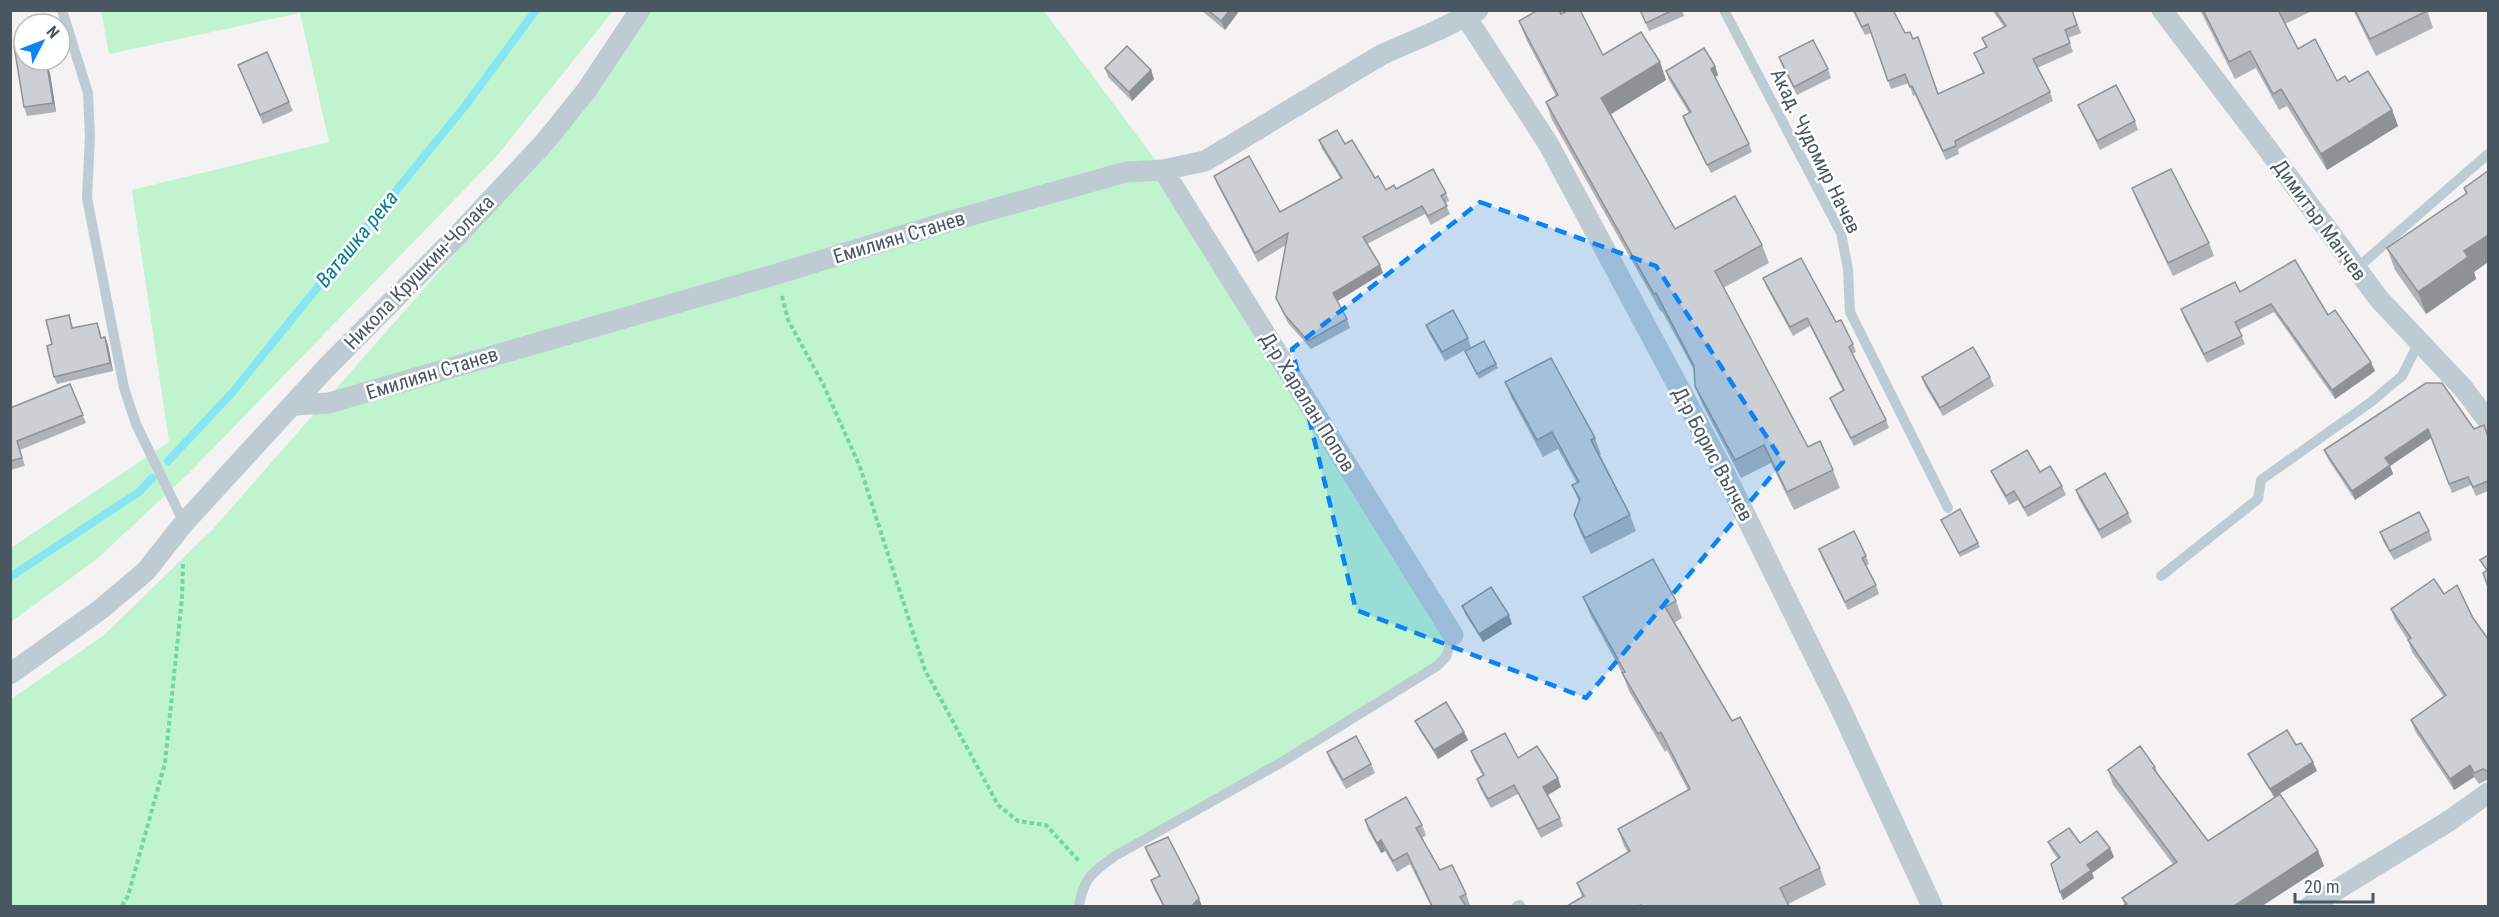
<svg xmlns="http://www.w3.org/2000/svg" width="2499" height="917" viewBox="0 0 2499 917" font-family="'Roboto Condensed',sans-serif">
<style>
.green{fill:#bff4cf}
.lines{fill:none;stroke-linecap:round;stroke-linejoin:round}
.stream{stroke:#88e6f4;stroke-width:8}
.path{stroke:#73d69e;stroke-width:4;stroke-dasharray:4.5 3;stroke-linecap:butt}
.lane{stroke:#bfcbd3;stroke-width:10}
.street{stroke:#bfcbd3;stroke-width:21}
.wall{fill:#afb3b7}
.shaded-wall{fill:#8f9295}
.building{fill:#ccd0d5;stroke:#8f9295;stroke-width:1.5}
.marked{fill:#0a83f6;fill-opacity:0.2;stroke:#0a83f6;stroke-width:4.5;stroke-dasharray:12 8;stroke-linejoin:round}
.labels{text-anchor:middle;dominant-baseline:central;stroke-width:5;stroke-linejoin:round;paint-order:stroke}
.street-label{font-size:20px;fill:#485762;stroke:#fff}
.water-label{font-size:21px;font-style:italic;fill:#047e92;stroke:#fff}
</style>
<rect width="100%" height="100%" fill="#f4f2f2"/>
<g class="green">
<path d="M101,11H613L496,157L190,472L98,558L11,622V548L169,442L132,190L329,142L300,13L109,54Z"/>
<path d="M651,11H1044L1163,170L1453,635L1446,657L1091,874L1079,906H11V699L103,636L213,529L586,104Z"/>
</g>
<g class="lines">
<g class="stream">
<path d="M168,461L231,394L465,106L536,10"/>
<path d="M10,577L139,492L152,478"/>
</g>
<g class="path">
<path d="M782,296L788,320L823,384L860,467L925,670L998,805L1018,821L1046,825L1079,861"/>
<path d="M122,906L128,896L165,763L182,598L183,564"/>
</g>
<g class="lane">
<path d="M62,10L88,93L90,136L87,198L124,388L136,424L184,523"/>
<path d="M1724,10L1841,233L1848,269L1850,312L1948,508"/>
<path d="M2356,269L2488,154"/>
<path d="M2161,576L2258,499L2261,480L2371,402L2402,376L2419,342"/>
<path d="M1079,906C1083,878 1094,871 1115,856L1282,762L1437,666L1446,657L1453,635"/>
<path d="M1517,906L1520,905"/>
</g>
<g class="street">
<path d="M2162,10L2261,140L2379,299L2463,388L2488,421"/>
<path d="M1466,17L1549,145L1724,472L1839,705L1932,906"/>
<path d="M1163,170L1453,635"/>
<path d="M294,405L329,403L777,274L947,222L1126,172L1163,170L1205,161L1381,55L1438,30L1478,10"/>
<path d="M10,674L101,609L146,571L184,523L326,368L456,237L544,143L586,91L640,10"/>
<path d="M2310,906L2449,821L2488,793"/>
</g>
</g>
<g class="wall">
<path d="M1201,10H1240L1225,30Z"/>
<path d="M1640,10H1682L1684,16L1649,31Z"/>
<path d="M1852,10H1893L1905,33L1913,38L1938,94L1983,73L1974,53L1986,48L1982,38L2004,27L1992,10H2072L2081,33L2068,38L2073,52L2037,68L2050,92L2053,101L1958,149L1959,154L1946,160L1915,95L1913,96L1909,83L1891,89L1871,33L1865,35Z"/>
<path d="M2200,10H2314L2285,24L2298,49L2337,81L2349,82L2392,110L2398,126L2327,170L2287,106L2279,110L2256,68L2235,79Z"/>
<path d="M2353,10H2427L2433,28L2376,56Z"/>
<path d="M1561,14L1603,55L1660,62L1666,80L1611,114L1675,229L1762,245L1769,263L1723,288L1808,447L1833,470L1840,488L1794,510L1771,463L1741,478L1702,404L1695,386V372L1662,311L1661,312L1552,120L1546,102L1556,96L1526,39L1519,21Z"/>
<path d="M1779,57L1828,69L1831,78L1797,95L1782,66Z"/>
<path d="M44,60L45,65H47L50,73L56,112L27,116L24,107Z"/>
<path d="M238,65L289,102L293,111L263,124Z"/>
<path d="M1715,66L1718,75L1715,77L1749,144L1752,152L1711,173L1686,125L1683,116L1689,113L1669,80L1666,71Z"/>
<path d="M1105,68L1151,70L1154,79L1132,101L1108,77Z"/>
<path d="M2078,105L2135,121L2138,130L2100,150L2082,114Z"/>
<path d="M1319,140L1345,144L1386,190L1396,189L1446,193L1449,201L1445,203L1450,214L1431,225L1425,214L1367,244L1380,265L1383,273L1337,301L1347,319L1350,328L1311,349L1288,323L1276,298L1286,245L1258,262L1217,184L1214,176L1280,212L1341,179L1322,149Z"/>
<path d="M2488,171V262L2474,272L2476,279L2426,314L2395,270L2387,248L2466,194L2464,188Z"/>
<path d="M2132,188L2209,243L2214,256L2173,276L2137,201Z"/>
<path d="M1763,278L1836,322L1853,344L1856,352L1852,354L1886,420L1889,428L1854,446L1833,406L1830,398L1843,391L1810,326L1793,336L1766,286Z"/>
<path d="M2240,292L2328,315L2375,371L2335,399L2274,312L2239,330L2245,344L2207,363L2184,318L2181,309Z"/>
<path d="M69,315L73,328L100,330L101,338L105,337L108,345L113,371L57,384L54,377L52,344Z"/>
<path d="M1426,325L1468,338L1471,347L1445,361L1429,333Z"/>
<path d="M1465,351L1496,364L1498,368L1479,379Z"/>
<path d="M1922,377H1990L1994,386L1943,416L1925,386Z"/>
<path d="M1505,382L1595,438L1601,455H1600L1630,515L1636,531L1591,554L1580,532L1574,515L1579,502L1572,485L1577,483L1558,449L1543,457L1512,399Z"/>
<path d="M70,384L86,423L20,450L25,466L10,470V408Z"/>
<path d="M2474,429L2488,437V491L2476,496L2471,485L2452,493L2431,438L2390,466L2393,474L2355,500L2328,459L2324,450Z"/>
<path d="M1991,471L2040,472L2062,486L2066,495L2028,517L2018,500L2009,505L1995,480Z"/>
<path d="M2076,490L2128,513L2132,522L2102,539L2079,499Z"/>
<path d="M1941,520L1978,543L1980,547L1960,557Z"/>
<path d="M2429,531L2432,540L2394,560L2383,541L2380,532Z"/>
<path d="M1819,549L1866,556L1869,564L1866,566L1876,585L1879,594L1848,610L1822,558Z"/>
<path d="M2444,594L2473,618L2488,639V781L2487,780L2479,784L2474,777L2454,790L2415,731L2411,720L2444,697L2412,652L2408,640L2395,620L2391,609Z"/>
<path d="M1583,597L1676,601L1682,618L1674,623L1820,868L1826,885L1788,904L1789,906H1567L1582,897L1577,883L1628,852L1624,846L1618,829L1688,790L1667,750L1665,752L1629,691L1623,675L1590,614Z"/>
<path d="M1462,606L1512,624L1483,642L1465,614Z"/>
<path d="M1415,721L1464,732L1468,740L1438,759L1419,729Z"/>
<path d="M2296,745L2317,771L2274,797L2252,762L2248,754Z"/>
<path d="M1471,751L1518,758L1561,787L1548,795L1560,818L1563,826L1541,838L1518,794L1491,808L1480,788L1477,779L1483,776L1474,760Z"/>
<path d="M1327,752L1371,764L1375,773L1346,789L1330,761Z"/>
<path d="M2155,767L2158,774L2208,841L2318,851L2324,866L2125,906L2122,898L2173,864L2113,785L2108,770Z"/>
<path d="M1365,820L1422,825L1426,835L1422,838L1440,870L1466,894L1470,905L1466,906H1431L1410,864L1397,872L1385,851L1381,853L1368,830Z"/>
<path d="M2048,842L2080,843L2110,848L2114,857L2092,873L2094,878L2063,900L2060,892L2058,859L2052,851Z"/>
<path d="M1145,847L1202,906H1163L1154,889L1151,880L1159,876L1148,856Z"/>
</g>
<g class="shaded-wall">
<path d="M1230,10H1240L1225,30L1221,21Z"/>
<path d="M1660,62L1666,80L1608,116L1601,98Z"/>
<path d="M47,65L50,73L56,112L53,103Z"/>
<path d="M1715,66L1718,75L1714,78L1711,69Z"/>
<path d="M1151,70L1154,79L1132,101L1129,92Z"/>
<path d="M2392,110L2398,126L2327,170L2321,154Z"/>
<path d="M2488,235V262L2474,272L2476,279L2426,314L2418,292L2464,251Z"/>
<path d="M1380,265L1383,273L1336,302L1333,293Z"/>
<path d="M105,337L108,345L113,371L110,363Z"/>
<path d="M2371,362L2375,371L2335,399L2332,390Z"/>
<path d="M2428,429L2431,438L2390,466L2393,474L2355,500L2352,491L2385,458Z"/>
<path d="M1509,615L1512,624L1483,642L1479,634Z"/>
<path d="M1464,732L1468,740L1438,759L1434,750Z"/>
<path d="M2313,762L2317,771L2274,797L2270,789Z"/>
<path d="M2470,765L2474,777L2454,790L2450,779Z"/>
<path d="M1558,778L1561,787L1546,796L1543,787Z"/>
<path d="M1381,840L1385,851L1381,853L1377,843Z"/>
<path d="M2110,848L2114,857L2092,873L2094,878L2063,900L2060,892L2087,865Z"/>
<path d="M2318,851L2324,866L2262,906H2234Z"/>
<path d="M1199,898L1202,906H1192Z"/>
</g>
<g class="building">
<path d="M1208,10H1230L1221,21Z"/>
<path d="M1538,10H1559L1561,14L1569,10H1580L1603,55L1641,32L1660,62L1601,98L1675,229L1735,196L1762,245L1715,271L1808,447L1820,441L1833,470L1787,492L1764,445L1735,460L1695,386L1694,366L1656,293L1654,294L1546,102L1558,95L1519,21Z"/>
<path d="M1640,10H1673L1646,23Z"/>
<path d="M1854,10H1893L1905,33L1910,32L1913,39L1918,37L1938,94L1984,73L1974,53L1987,47L1982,38L2006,26L1995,10H2072L2077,25L2065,30L2070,43L2033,59L2050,92L1955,141L1956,146L1943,151L1912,86L1910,87L1905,74L1888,81L1868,24L1862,27Z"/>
<path d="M2203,10H2278L2298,49L2315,39L2337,81L2345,76L2349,82L2368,71L2392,110L2321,154L2281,89L2273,94L2250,51L2229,62Z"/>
<path d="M2355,10H2427V11L2370,39Z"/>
<path d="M1813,40L1828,69L1794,87L1779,57Z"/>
<path d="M24,45V60H43V65H47L53,103L24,107L14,46Z"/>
<path d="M1127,46L1151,70L1129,92L1105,68Z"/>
<path d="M1704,48L1715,66L1711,69L1749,144L1707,165L1683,116L1691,112L1666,71Z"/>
<path d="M267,52L289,102L260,115L238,65Z"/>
<path d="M2116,85L2135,121L2097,141L2078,105Z"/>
<path d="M1337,130L1345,144L1352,140L1375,178L1378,176L1386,190L1394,185L1396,189L1433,169L1446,193L1441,196L1447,206L1428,216L1422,206L1363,237L1380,265L1333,293L1347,319L1308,341L1285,315L1276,298L1288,233L1255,253L1214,176L1249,156L1280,212L1342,178L1319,140Z"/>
<path d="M2171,169L2209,243L2168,263L2132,188Z"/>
<path d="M2488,171V235L2464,251L2468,257L2418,292L2387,248L2467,193L2464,188Z"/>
<path d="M1801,258L1836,322L1841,320L1853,344L1849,347L1886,420L1851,438L1830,398L1844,390L1807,318L1790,327L1763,278Z"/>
<path d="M2295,260L2328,315L2335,310L2371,362L2332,390L2271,304L2235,322L2242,336L2204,354L2181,309L2235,282L2240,292Z"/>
<path d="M1453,310L1468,338L1442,352L1426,325Z"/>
<path d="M69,315L72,328L97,323L101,338L105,337L110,363L54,377L47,346L52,344L46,320Z"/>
<path d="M1484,341L1496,364L1477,374L1465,351Z"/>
<path d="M1973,347L1990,377L1940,408L1922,377Z"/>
<path d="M1551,358L1595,438L1591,440L1630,515L1585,538L1574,515L1580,499L1572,485L1579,482L1552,432L1537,440L1505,382Z"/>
<path d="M2426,383H2442L2474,429L2484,425L2488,437V481L2473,487L2468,477L2449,484L2428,429L2385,458L2390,465L2352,491L2324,450Z"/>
<path d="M70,384L83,415L17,441L22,458L10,461V408Z"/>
<path d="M2027,450L2040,472L2050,466L2062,486L2024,508L2014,491L2006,496L1991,471Z"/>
<path d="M2105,473L2128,513L2099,530L2076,490Z"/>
<path d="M1960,509L1978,543L1959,553L1941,520Z"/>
<path d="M2419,512L2429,531L2390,551L2380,532Z"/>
<path d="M1854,531L1866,556L1862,558L1876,585L1845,602L1819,549Z"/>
<path d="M2488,555V587L2483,573L2487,570L2480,560Z"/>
<path d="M1653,559L1676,601L1665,607L1732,721L1740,717L1820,868L1780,888L1789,906H1641V905L1638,906H1567L1584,896L1577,883L1630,851L1618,829L1690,789L1661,732L1658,734L1622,673L1625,672L1583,597Z"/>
<path d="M2434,579L2444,594L2457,585L2473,618L2488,639V771L2483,769L2474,773L2470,765L2450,779L2411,720L2446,695L2408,640L2411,638L2391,609Z"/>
<path d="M1491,587L1509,615L1479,634L1462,606Z"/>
<path d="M1446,702L1464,732L1434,750L1415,721Z"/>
<path d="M2287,730L2296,745L2301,743L2313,762L2270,789L2248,754Z"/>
<path d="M1505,733L1518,758L1537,746L1558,778L1543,787L1560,818L1538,829L1514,785L1488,799L1477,779L1484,775L1471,751Z"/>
<path d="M1356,736L1371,764L1343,780L1327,752Z"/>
<path d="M2140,746L2155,767L2153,768L2208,841L2280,794L2318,851L2234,906H2123L2127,904L2122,898L2177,862L2108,770Z"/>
<path d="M1406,797L1422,825L1416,828L1440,870L1452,865L1466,894L1460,897L1466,906H1432L1407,853L1393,861L1381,840L1377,843L1365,820Z"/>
<path d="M2069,828L2080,843L2097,831L2110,848L2087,865L2091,870L2060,892L2051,864L2060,857L2048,842Z"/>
<path d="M1168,837L1199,898L1192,906H1164L1151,880L1160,876L1145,847Z"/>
</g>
<path class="marked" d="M1480,202L1656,266L1783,462L1586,698L1356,610L1292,349Z"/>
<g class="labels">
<g class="street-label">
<text transform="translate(1816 151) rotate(64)">Акад. Чудомир Начев</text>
<text transform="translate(2320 220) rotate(54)">Димитър Манчев</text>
<text transform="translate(899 237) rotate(-17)">Емилиян Станев</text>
<text transform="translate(419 272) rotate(-46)">Никола Крушкин-Чолака</text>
<text transform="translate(432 373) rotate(-17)">Емилиян Станев</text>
<text transform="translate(1308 402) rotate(58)">Д-р Харалан Попов</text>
<text transform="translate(1713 454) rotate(62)">Д-р Борис Вълчев</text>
</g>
<g class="water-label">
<text transform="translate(357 239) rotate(-51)">Ваташка река</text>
</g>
</g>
<rect width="2499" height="917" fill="none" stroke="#485762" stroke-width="24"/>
<g transform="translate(42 42) rotate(48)"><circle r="28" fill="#ffffff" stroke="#b6bcc0" stroke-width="1.5"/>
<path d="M0-4.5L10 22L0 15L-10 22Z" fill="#0a83f6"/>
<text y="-9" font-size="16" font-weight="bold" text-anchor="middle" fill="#485762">N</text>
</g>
<path d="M2295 893v9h78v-9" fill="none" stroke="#485762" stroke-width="3"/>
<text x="2304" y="893" font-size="18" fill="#485762" stroke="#ffffff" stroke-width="4.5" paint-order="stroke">20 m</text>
</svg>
